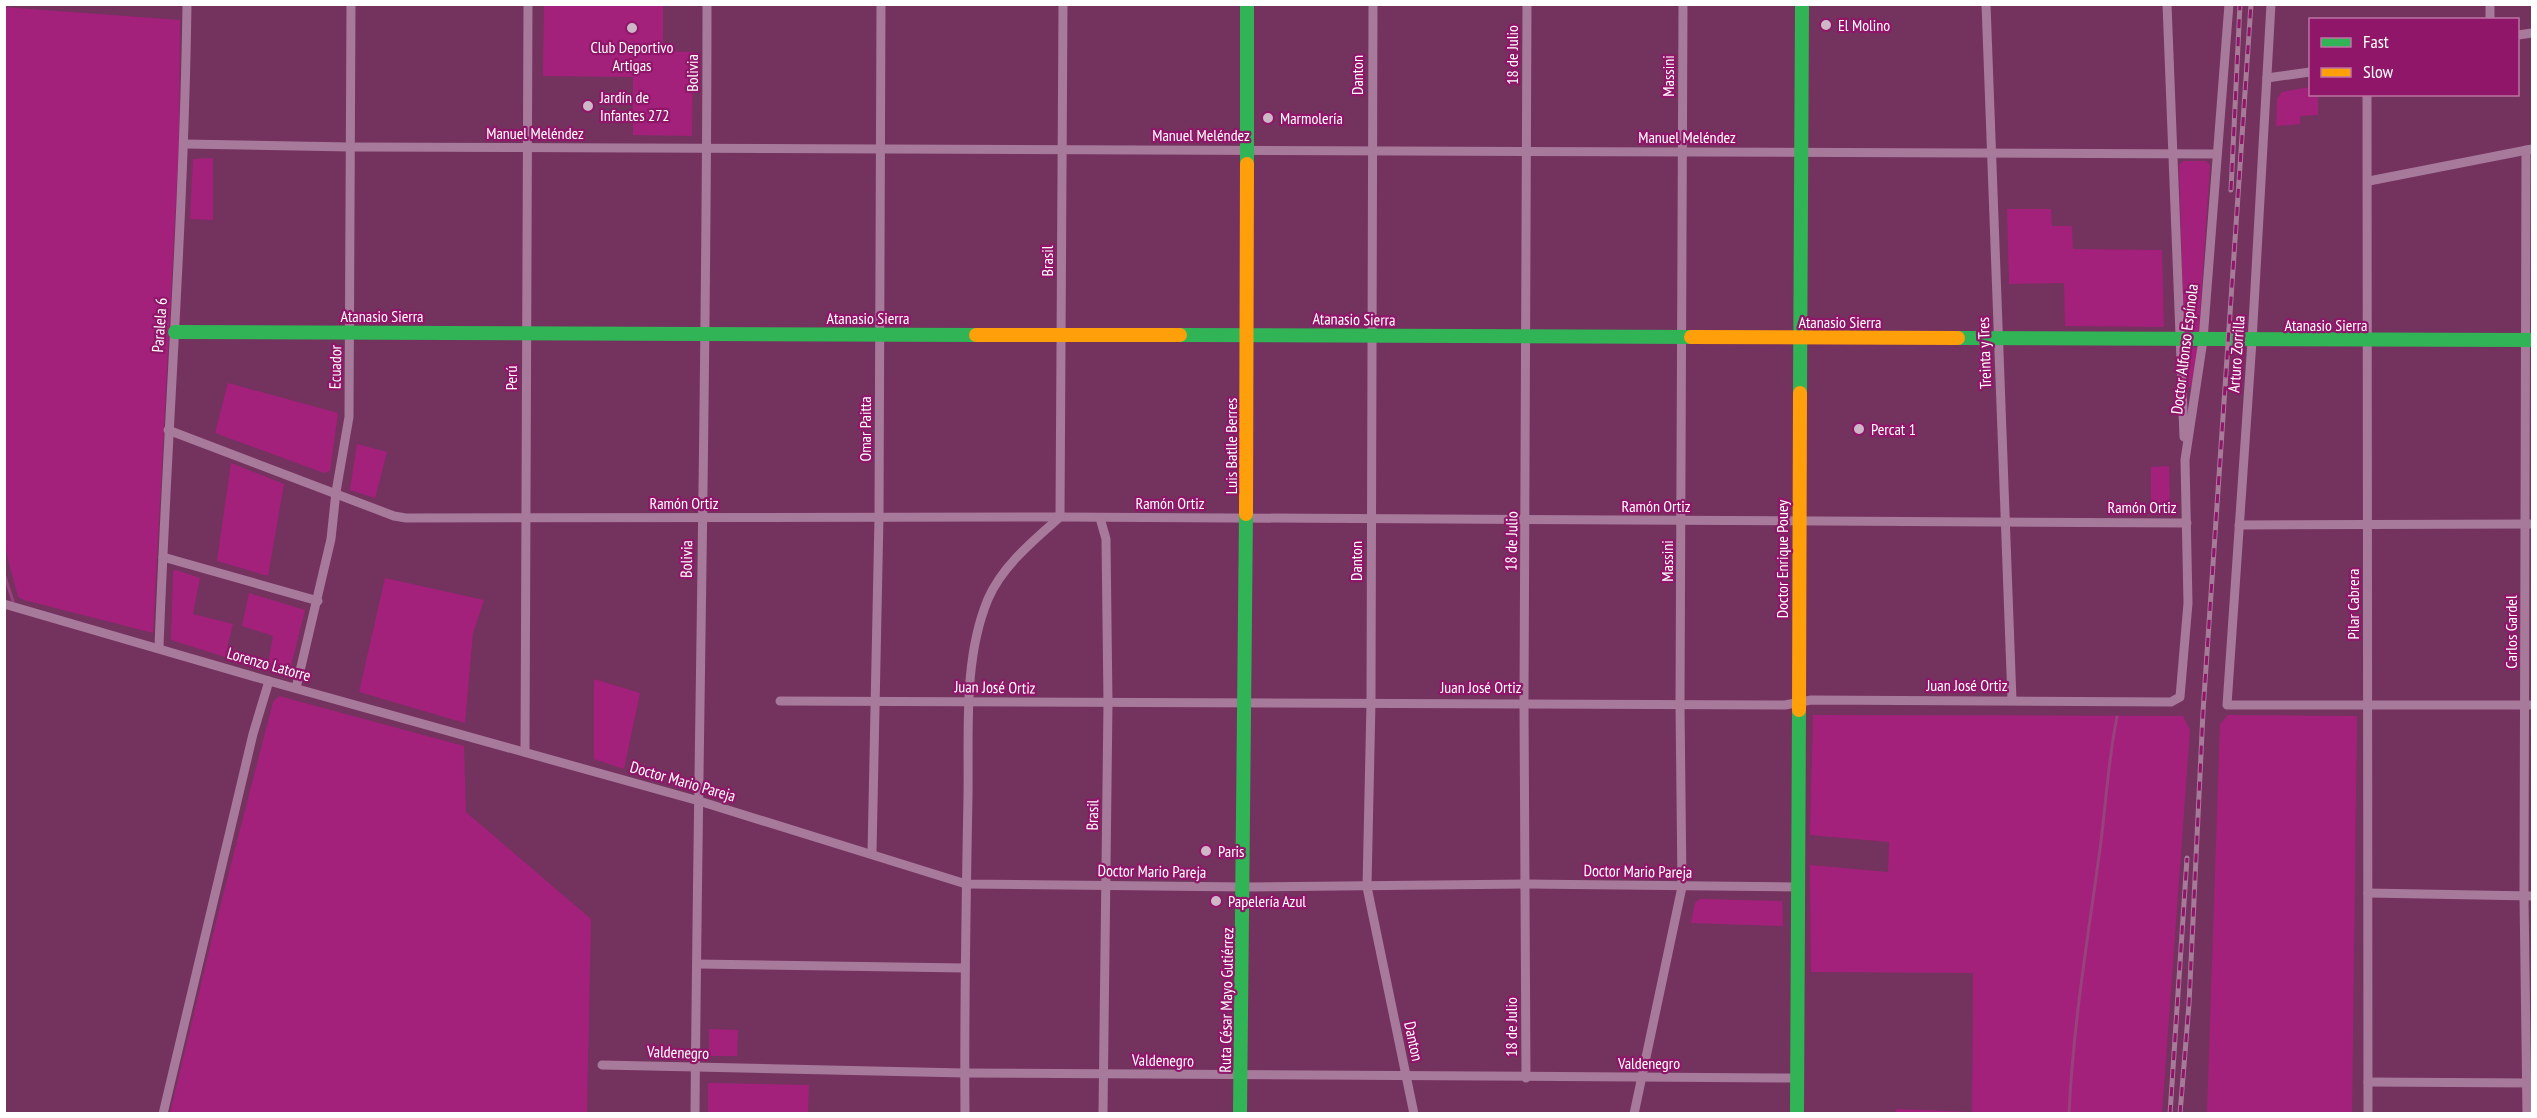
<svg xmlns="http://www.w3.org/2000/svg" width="2537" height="1118" viewBox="0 0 2537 1118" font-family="'PT Sans Narrow',sans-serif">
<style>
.green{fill:#a3217b}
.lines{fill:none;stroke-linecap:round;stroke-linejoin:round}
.stream{stroke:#98427d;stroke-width:3}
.street{stroke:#a7799a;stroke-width:9}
.fast{stroke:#30b455;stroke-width:14}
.slow{stroke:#ff9f0a;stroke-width:14}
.rail-casing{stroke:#a77a99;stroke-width:5}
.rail{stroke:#901669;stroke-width:3;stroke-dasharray:9;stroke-linecap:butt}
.poi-dot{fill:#ceb7c7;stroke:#901669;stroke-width:2}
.labels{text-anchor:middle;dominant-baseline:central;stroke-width:4.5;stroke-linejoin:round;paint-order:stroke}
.poi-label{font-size:16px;fill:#fff;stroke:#901669;text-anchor:start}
.street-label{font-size:16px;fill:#fff;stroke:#901669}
</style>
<rect width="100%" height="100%" fill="#74325f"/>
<g class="green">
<path d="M544,5H663V51L693,52L692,136L633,135V77L543,76Z"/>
<path d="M4,7L180,20L179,144L153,633L24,600L18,597L4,544Z"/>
<path d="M2310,87V94L2318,95V115L2300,116V124L2276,126L2277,98L2282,92Z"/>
<path d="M213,158V220L190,219L193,159Z"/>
<path d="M2183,161H2206L2210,165L2199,330L2198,333L2187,334L2184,331L2179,165Z"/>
<path d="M2007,209H2051L2052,226H2072L2073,249L2162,250L2164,327L2065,326L2064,283L2009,284Z"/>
<path d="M2195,347L2198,350L2196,380L2189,388L2188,351L2191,348Z"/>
<path d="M228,383L338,413L330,471L324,473L215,433Z"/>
<path d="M357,444L387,452L375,498L350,490Z"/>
<path d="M231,463L284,484L268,576L217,561Z"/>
<path d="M2169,466L2170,510L2151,509V467Z"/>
<path d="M176,570L200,578L193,614L233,624L225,657L171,640L173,571Z"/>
<path d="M385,578L484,600L473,633L465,723L359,692Z"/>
<path d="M249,593L305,610L289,674L267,669L273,636L242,626Z"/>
<path d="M594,679L640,693L624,769L594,759Z"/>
<path d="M279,696L464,746L466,812L591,919L587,1113H170L215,926L273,702Z"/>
<path d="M1813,715L2183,716L2190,730L2162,1113H1896V1109L1972,1112L1973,973L1811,972L1810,865L1888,872L1889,842L1810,835Z"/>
<path d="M2228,715L2357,716L2352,1113H2207L2220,724Z"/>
<path d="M1700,899L1782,901L1783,926L1691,923L1695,903Z"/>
<path d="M709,1029L738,1030L737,1056H709Z"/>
<path d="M708,1083L809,1085L808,1113H708Z"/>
</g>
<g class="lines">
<g class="stream">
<path d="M4,574L13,601"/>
<path d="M2069,1114C2073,1025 2088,937 2100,849C2106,805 2108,760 2117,717"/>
</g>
<g class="street">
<path d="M1373,4L1371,702L1367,887L1414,1114"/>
<path d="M1986,4L2012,700"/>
<path d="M2167,4L2184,437"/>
<path d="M2271,4L2252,341L2227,705H2532"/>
<path d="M2490,4V20"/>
<path d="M2518,35L2532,33"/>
<path d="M2267,78L2310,72"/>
<path d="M2367,94L2368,1114"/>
<path d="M185,144L350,147L2217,154"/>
<path d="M2526,150L2524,896L2527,1114"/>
<path d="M2369,181L2532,149"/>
<path d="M168,430L394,516L406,518L1060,517L2187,523"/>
<path d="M1100,518L1106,539L1108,703L1103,1114"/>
<path d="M2239,525L2532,524"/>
<path d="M163,557L318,601"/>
<path d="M4,604L269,681L699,801L966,884L1245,887L1526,884L1797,887"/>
<path d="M159,647C167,433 184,219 187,4"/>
<path d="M296,688L331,539L336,492L349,417L351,4"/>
<path d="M780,701L1785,705L1811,700L2171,702L2180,697L2188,603L2185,460L2203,340L2229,4"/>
<path d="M525,752L528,4"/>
<path d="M872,853L879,517L881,4"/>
<path d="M2368,893L2532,896"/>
<path d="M697,964L965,968"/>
<path d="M602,1065L964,1073L1797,1078"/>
<path d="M1526,1078L1524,703L1527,4"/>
<path d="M2368,1082L2531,1083"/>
<path d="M163,1114L253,734L269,681"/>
<path d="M695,1114C698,744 707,374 707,4"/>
<path d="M965,1114C964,1008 966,902 968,796C969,731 963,659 988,599C1002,566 1034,540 1060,517L1063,4"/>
<path d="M1634,1114L1682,887L1680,704L1683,4"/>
</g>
<g class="fast">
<path d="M1247,164V4"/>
<path d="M175,332L976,335"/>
<path d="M1180,335L1691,337"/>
<path d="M1958,338L2532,340"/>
<path d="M1800,393L1802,4"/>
<path d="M1240,1114L1246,514"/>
<path d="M1797,1114L1799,710"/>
</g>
<g class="slow">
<path d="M976,335H1180"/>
<path d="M1691,337L1958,338"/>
<path d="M1246,514L1247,164"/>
<path d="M1799,710L1800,393"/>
</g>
<defs>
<g id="rail">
<path d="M2231,190L2240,4"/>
<path d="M2170,1114L2187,858"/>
<path d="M2180,1114L2189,1004L2203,712L2251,4"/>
</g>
</defs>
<use href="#rail" class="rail-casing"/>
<use href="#rail" class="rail"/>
</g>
<g class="poi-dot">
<circle cx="1826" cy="25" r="6"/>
<circle cx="632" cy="28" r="6"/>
<circle cx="588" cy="106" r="6"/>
<circle cx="1268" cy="118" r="6"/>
<circle cx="1859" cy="429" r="6"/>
<circle cx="1206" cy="851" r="6"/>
<circle cx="1216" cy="901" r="6"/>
</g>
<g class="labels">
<g class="poi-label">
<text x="1838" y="25">El Molino</text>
<text x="632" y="47" text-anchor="middle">Club Deportivo<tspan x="632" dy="18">Artigas</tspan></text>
<text x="600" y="97">Jardín de<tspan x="600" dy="18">Infantes 272</tspan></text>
<text x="1280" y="118">Marmolería</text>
<text x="1871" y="429">Percat 1</text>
<text x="1218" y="851">Paris</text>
<text x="1228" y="901">Papelería Azul</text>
</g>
<g class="street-label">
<text transform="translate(1512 55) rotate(-90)">18 de Julio</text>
<text transform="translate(692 73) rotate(-90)">Bolivia</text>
<text transform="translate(1357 75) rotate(-90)">Danton</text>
<text transform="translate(1668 76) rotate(-90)">Massini</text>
<text x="535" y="133">Manuel Meléndez</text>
<text x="1201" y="135">Manuel Meléndez</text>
<text x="1687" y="137">Manuel Meléndez</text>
<text transform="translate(1047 261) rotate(-90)">Brasil</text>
<text x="382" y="316">Atanasio Sierra</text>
<text x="868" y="318">Atanasio Sierra</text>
<text transform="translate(1354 319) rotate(1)">Atanasio Sierra</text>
<text x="1840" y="322">Atanasio Sierra</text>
<text transform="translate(159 325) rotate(-86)">Paralela 6</text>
<text x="2326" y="325">Atanasio Sierra</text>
<text transform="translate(2184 349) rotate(-83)">Doctor Alfonso Espínola</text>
<text transform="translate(1984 353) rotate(-92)">Treinta y Tres</text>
<text transform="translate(2236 354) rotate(-86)">Arturo Zorrilla</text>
<text transform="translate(335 367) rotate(-89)">Ecuador</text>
<text transform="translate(511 378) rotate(-90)">Perú</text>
<text transform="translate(865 429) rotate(-90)">Omar Paitta</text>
<text transform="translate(1231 446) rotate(-90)">Luis Batlle Berres</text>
<text x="684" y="503">Ramón Ortiz</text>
<text x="1170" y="503">Ramón Ortiz</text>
<text x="1656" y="506">Ramón Ortiz</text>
<text x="2142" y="507">Ramón Ortiz</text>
<text transform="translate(1511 541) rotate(-89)">18 de Julio</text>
<text transform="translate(686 559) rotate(-89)">Bolivia</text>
<text transform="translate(1782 559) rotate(-90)">Doctor Enrique Pouey</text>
<text transform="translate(1356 561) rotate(-90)">Danton</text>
<text transform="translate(1667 561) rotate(-90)">Massini</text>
<text transform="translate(2353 604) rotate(-90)">Pilar Cabrera</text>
<text transform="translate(2511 632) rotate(-90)">Carlos Gardel</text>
<text transform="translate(269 664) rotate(16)">Lorenzo Latorre</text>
<text x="1967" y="685">Juan José Ortiz</text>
<text transform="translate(995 687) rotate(1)">Juan José Ortiz</text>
<text x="1481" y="687">Juan José Ortiz</text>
<text transform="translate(683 781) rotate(16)">Doctor Mario Pareja</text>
<text transform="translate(1092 815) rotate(-89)">Brasil</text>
<text transform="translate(1152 871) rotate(1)">Doctor Mario Pareja</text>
<text transform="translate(1638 871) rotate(1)">Doctor Mario Pareja</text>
<text transform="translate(1226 1000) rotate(-89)">Ruta César Mayo Gutiérrez</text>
<text transform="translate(1511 1027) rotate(-90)">18 de Julio</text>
<text transform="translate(1414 1041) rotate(78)">Danton</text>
<text transform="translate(678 1052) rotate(2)">Valdenegro</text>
<text transform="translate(1163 1060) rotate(1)">Valdenegro</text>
<text x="1649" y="1063">Valdenegro</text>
</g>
</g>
<rect width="2537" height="1118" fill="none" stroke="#ffffff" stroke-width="12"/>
<rect x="2309" y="18" width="210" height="78" fill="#901669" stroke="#bc73a5" stroke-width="1.5"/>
<rect x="2321" y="38" width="30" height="9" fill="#30b455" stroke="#bc73a5" stroke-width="1.5"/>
<text x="2363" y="48" font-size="18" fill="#ffffff">Fast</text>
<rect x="2321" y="68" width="30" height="9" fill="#ff9f0a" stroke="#bc73a5" stroke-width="1.5"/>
<text x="2363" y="78" font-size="18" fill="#ffffff">Slow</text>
</svg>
